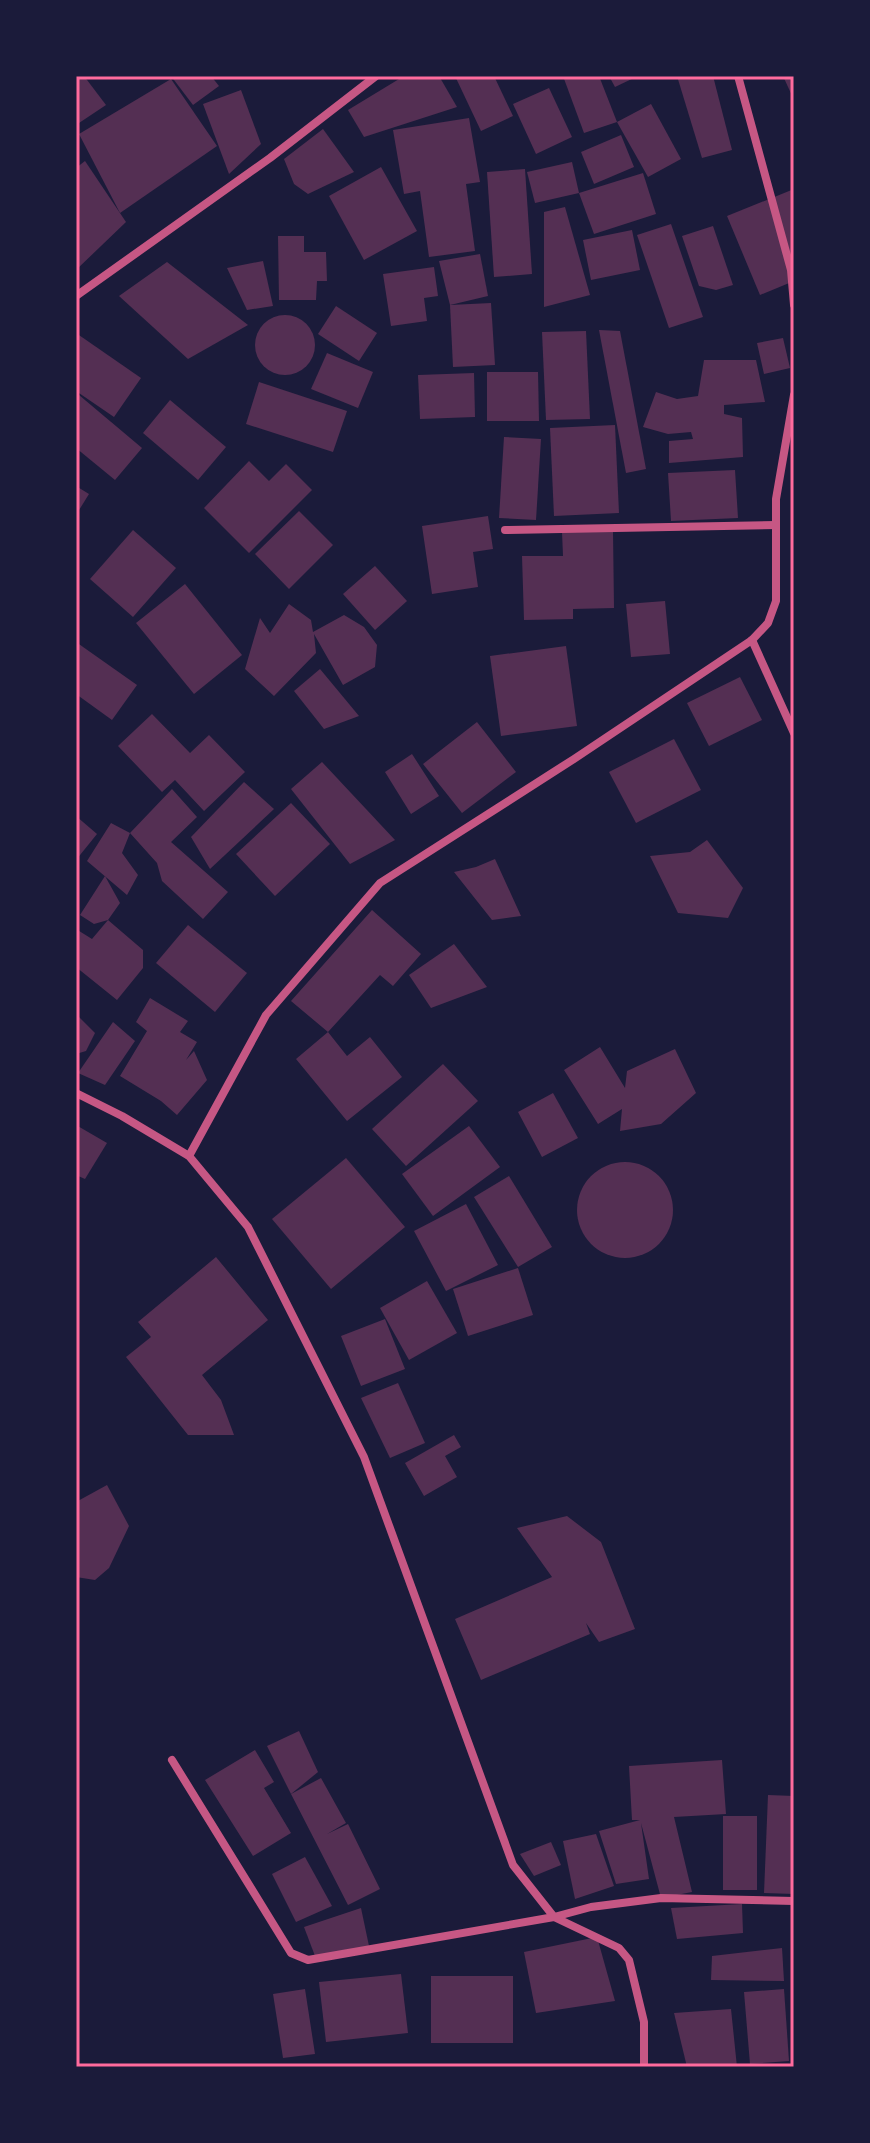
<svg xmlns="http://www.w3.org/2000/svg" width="870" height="2143" viewBox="0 0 870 2143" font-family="Lato,sans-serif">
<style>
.building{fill:#542f53}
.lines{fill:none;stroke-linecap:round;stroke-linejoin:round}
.minor{stroke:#c65784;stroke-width:8}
.neatline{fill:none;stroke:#ff6b9d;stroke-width:3}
</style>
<rect width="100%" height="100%" fill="#1b1b3a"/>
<g class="building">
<path d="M76,76H84L106,105L76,125Z"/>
<path d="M171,76H211L219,86L193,105Z"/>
<path d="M404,76H439L457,107L364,137L348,110Z"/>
<path d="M455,76H494L513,116L481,131Z"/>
<path d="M563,76H599L617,122L584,133Z"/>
<path d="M609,76H638L615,87Z"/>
<path d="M677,76H713L732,150L702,158Z"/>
<path d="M783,76H794V100Z"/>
<path d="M171,79L217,146L120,213L79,134Z"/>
<path d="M549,88L572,137L536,154L513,104Z"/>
<path d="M241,90L261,144L229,174L203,104Z"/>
<path d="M651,104L681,159L648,177L617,122Z"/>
<path d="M469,118L480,182L466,184L475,251L429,257L420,191L404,194L393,130Z"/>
<path d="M323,129L354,172L308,194L294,184L284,159Z"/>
<path d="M621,135L634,167L594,184L581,152Z"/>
<path d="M85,161L126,222L76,270V168Z"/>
<path d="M572,162L579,193L535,203L527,172Z"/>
<path d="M381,167L417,231L364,260L329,196Z"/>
<path d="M525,169L532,274L494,277L487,172Z"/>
<path d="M643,173L656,214L594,234L579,193Z"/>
<path d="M794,189V281L760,295L727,216Z"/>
<path d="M565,207L590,295L544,307V212Z"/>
<path d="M671,224L703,317L669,328L637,235Z"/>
<path d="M713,226L733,285L716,290L699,286L682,236Z"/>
<path d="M632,230L640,270L591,280L583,240Z"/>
<path d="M278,236H304V252H326L327,281H317L316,300H279Z"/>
<path d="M480,254L488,296L450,305L439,261Z"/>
<path d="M263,261L273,306L247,310L227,268Z"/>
<path d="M167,262L248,325L188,359L119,296Z"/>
<path d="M434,267L438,296L424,298L427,321L391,326L383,274Z"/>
<path d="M491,303L495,365L453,367L450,305Z"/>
<path d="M336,306L377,333L359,361L318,334Z"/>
<circle cx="285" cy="345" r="30"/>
<path d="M599,330L620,331L646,469L626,473Z"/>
<path d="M586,331L590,419L546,420L542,332Z"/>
<path d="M76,333L141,378L114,417L76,391Z"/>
<path d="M783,338L790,368L764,374L757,343Z"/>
<path d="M327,353L373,372L358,408L311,389Z"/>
<path d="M704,360H756L765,402L724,405V414L742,418L743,457L669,463V441L693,439L691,432L668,434L643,427L656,392L677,399L698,396Z"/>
<path d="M487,372H538L539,421H487Z"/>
<path d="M474,373L475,417L420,419L418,375Z"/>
<path d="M259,382L347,411L333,452L246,424Z"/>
<path d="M79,395L142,448L115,480L76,448V398Z"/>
<path d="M170,400L226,447L198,480L143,433Z"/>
<path d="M615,425L619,513L554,516L550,428Z"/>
<path d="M504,437L541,439L536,520L499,518Z"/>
<path d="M249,461L269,481L286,464L312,490L249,553L204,508Z"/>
<path d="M735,470L738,518L671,521L668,473Z"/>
<path d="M76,486L89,494L76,515Z"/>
<path d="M299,511L333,545L289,589L255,554Z"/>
<path d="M488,516L493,549L473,552L478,587L432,594L422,526Z"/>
<path d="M133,530L176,568L133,617L90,579Z"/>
<path d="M613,531L614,608L573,609V619L524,620L522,556H563L562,532Z"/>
<path d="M375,566L407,601L375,630L343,594Z"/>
<path d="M185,584L242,655L194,694L136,623Z"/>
<path d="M665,601L670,654L631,657L626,604Z"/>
<path d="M289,604L311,620L313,632L344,615L364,627L377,645L375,667L343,685L314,634L316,653L274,696L245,669L260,618L270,633Z"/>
<path d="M76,642L137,685L112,720L76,694Z"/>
<path d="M566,646L577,726L501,736L490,656Z"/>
<path d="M320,669L359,716L324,729L294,691Z"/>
<path d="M740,677L762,720L709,746L687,703Z"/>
<path d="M152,714L190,753L209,735L245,772L204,811L175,780L162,792L118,746Z"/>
<path d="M477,722L516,772L462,813L423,764Z"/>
<path d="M674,739L701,790L636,823L609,772Z"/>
<path d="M412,754L439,796L411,814L385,772Z"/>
<path d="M322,762L395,840L350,864L291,789Z"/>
<path d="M244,782L274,809L210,869L191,837Z"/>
<path d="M172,789L197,817L171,842L228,892L203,919L162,881L157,863L130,833L122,853L138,875L127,895L87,861L111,823L130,833Z"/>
<path d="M291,803L330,844L275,896L236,854Z"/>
<path d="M76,816L97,834L76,860Z"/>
<path d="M707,840L743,888L728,918L678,913L650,856L690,852Z"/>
<path d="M495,859L521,916L492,920L454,872L476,867Z"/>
<path d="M105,876L120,903L108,920L143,950V968L117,1000L76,967V929L92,939L108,920L94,924L80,915Z"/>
<path d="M372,910L421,954L393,986L380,975L328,1032L347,1056L370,1037L402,1077L347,1121L296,1059L328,1032L291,1001Z"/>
<path d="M188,925L247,973L215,1012L156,963Z"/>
<path d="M454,944L487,987L431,1008L409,975Z"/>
<path d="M150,998L188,1021L180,1032L197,1042L186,1060L194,1051L207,1080L177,1115L161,1101L120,1076L147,1031L136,1022Z"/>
<path d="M76,1014L95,1033L86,1051L76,1054Z"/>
<path d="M113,1022L135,1041L105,1085L78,1073Z"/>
<path d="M600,1047L625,1088L627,1071L675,1049L696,1093L661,1124L620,1131L622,1109L598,1124L564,1070Z"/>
<path d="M443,1064L478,1101L406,1166L372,1129Z"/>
<path d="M553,1093L578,1138L542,1157L518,1112Z"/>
<path d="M76,1125L107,1143L85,1179L76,1175Z"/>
<path d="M469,1126L500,1167L433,1216L402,1174Z"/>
<path d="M346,1158L405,1227L331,1289L272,1219Z"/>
<circle cx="625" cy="1210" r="48"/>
<path d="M509,1176L552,1247L518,1267L474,1197Z"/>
<path d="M466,1204L498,1265L446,1291L414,1231Z"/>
<path d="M216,1257L268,1320L202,1375L221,1400L234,1435H188L126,1357L151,1337L138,1322Z"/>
<path d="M518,1268L533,1315L468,1336L453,1289Z"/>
<path d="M427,1281L457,1333L409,1360L380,1308Z"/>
<path d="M385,1319L405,1369L361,1386L341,1336Z"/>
<path d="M398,1383L425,1443L390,1458L361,1398Z"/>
<path d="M454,1435L461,1447L445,1456L457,1477L424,1496L405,1463Z"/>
<path d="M107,1485L129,1526L109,1568L95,1580L76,1577V1502Z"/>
<path d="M567,1516L601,1542L635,1629L599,1642L586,1623L590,1634L481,1680L455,1619L552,1577L517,1528Z"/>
<path d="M299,1731L318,1772L291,1794L267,1746Z"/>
<path d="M255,1750L274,1782L264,1788L291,1833L253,1856L205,1780Z"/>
<path d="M722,1760L726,1814L674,1817L692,1892L661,1898L641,1823L649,1879L616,1884L599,1831L640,1820H632L629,1766Z"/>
<path d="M321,1778L346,1823L327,1834L348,1824L380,1889L348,1905L291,1794Z"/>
<path d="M768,1795L794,1796V1894L764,1893Z"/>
<rect x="723" y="1816" width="34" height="74"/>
<path d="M596,1834L614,1886L575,1899L563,1841Z"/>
<path d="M551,1842L561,1865L534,1876L520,1854Z"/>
<path d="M305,1857L332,1906L296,1922L272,1874Z"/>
<path d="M742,1904L743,1933L677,1939L671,1908Z"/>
<path d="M361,1908L369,1946L315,1956L304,1927Z"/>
<path d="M597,1937L615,2001L536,2013L524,1952Z"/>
<path d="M782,1948L784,1981L711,1980L712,1956Z"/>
<path d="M401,1974L408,2033L326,2042L319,1982Z"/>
<rect x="431" y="1976" width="82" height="67"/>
<path d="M305,1989L315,2054L283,2058L273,1994Z"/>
<path d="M784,1989L789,2061L750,2064L744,1992Z"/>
<path d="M731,2009L737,2067H687L674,2013Z"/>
</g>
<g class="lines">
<g class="minor">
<path d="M738,76L791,270L794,305"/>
<path d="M76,296L270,158L376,76"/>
<path d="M505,530L776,525"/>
<path d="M752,640L794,733"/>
<path d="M76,1093L122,1116L189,1156L248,1227L364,1457L513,1865L554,1917L619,1948L629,1960L644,2022V2067"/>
<path d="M189,1156L266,1015L380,883L574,759L752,640L768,623L776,601V499L794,395"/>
<path d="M172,1760L291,1953L308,1960L554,1917L591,1907L661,1898L794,1901"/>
</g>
</g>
<rect width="870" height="2143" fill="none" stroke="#1b1b3a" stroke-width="156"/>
<rect x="78" y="78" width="714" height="1987" class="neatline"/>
</svg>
